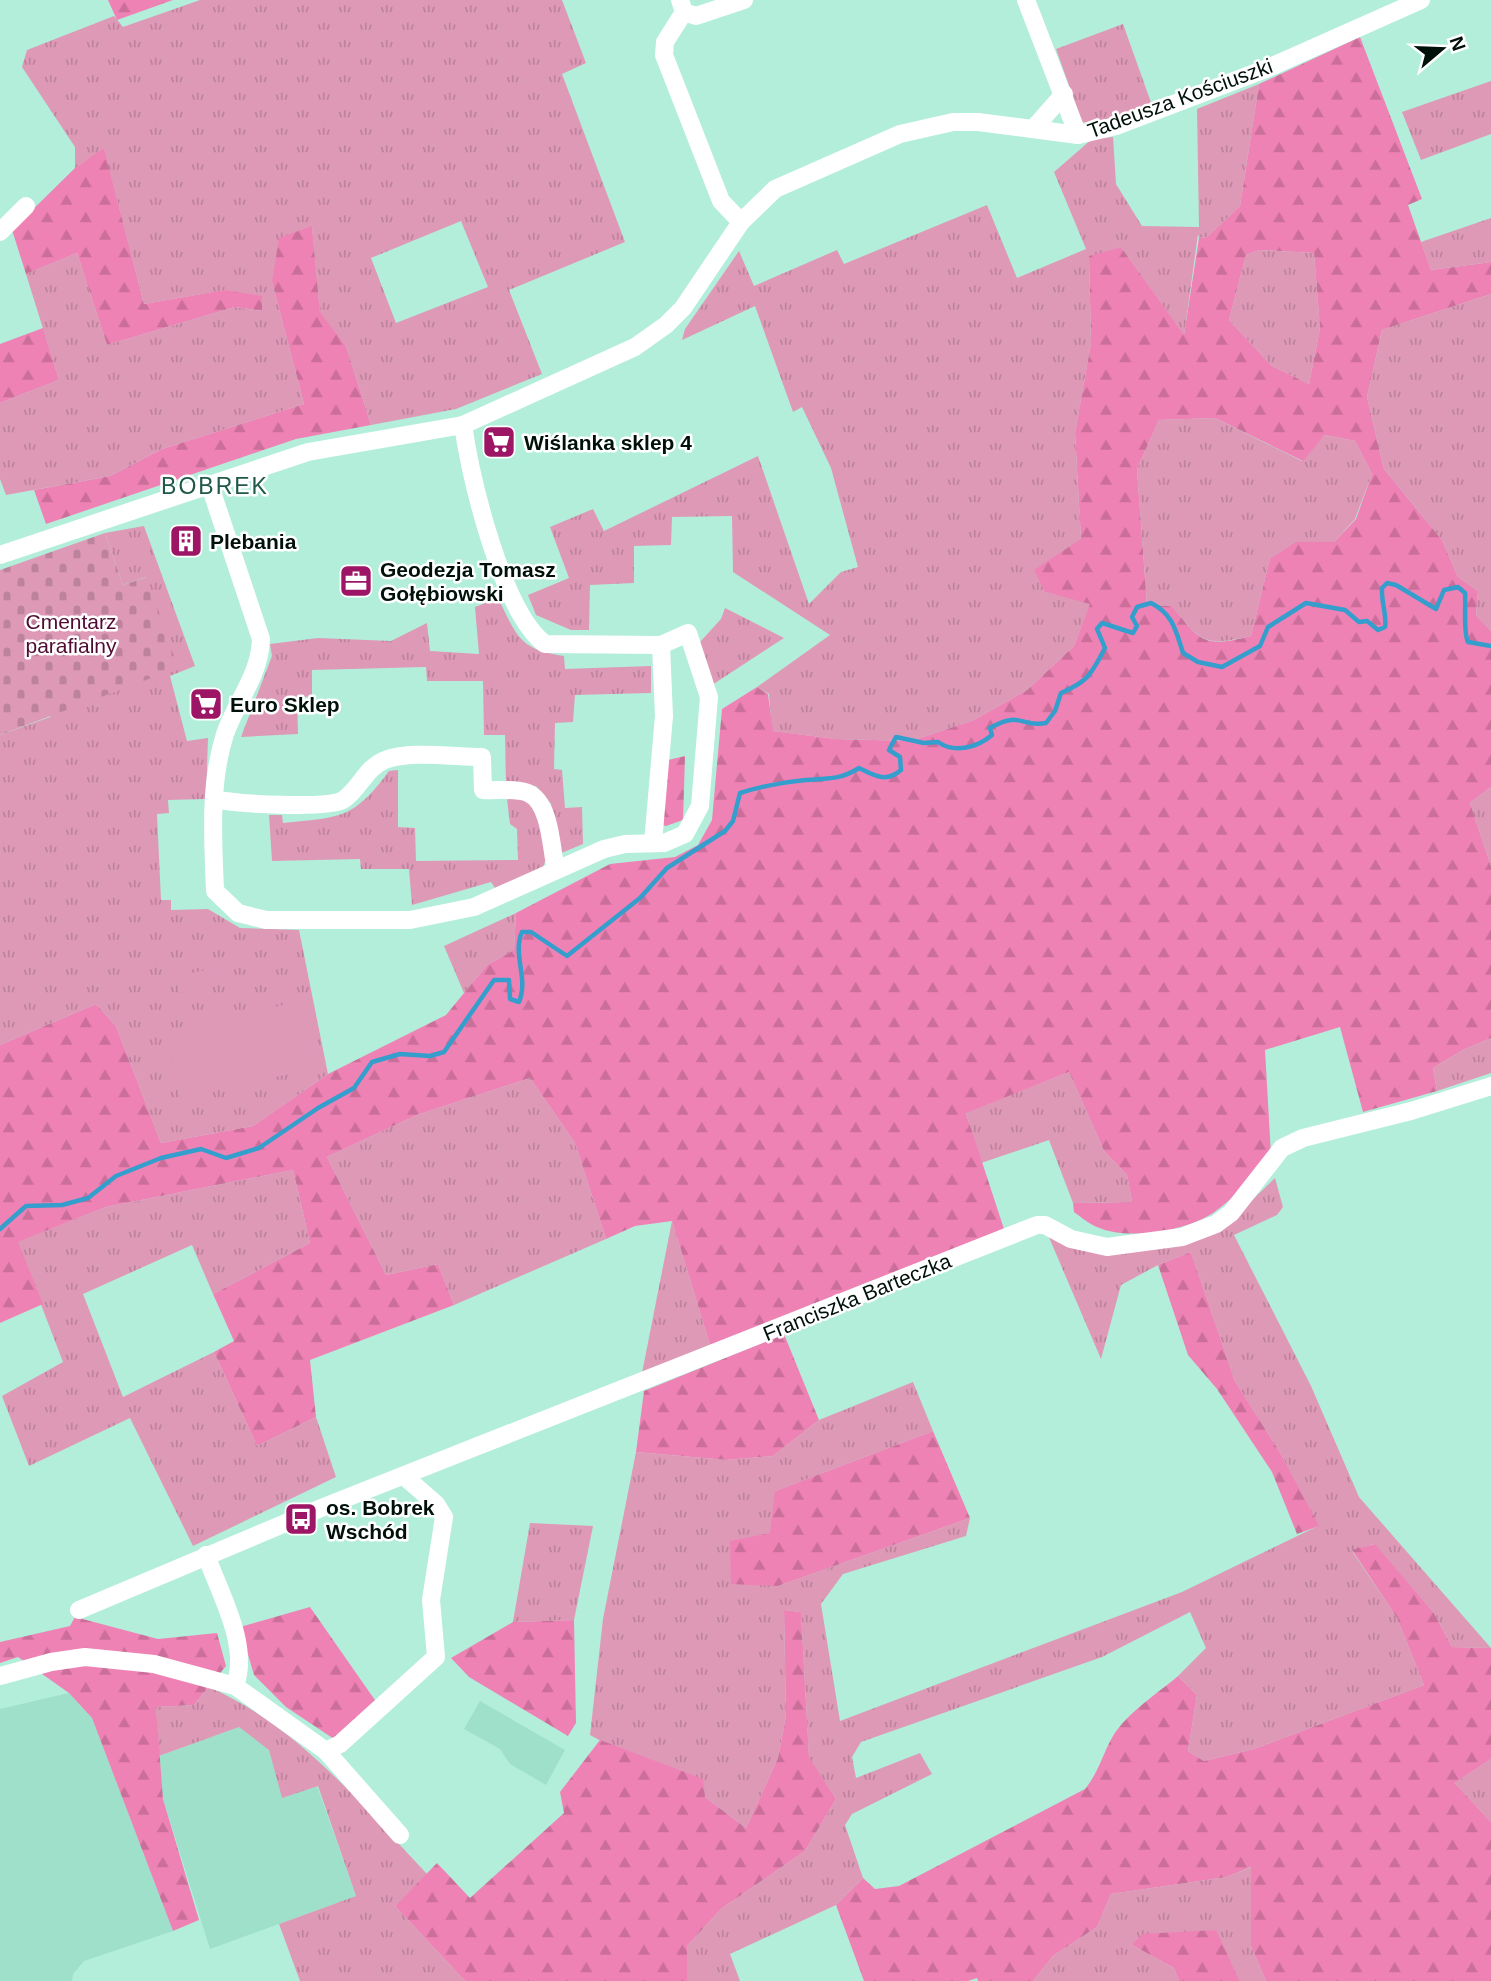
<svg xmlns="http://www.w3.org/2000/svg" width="1491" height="1981" viewBox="0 0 1491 1981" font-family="Arial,sans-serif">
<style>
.built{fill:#9ee0ca}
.grass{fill:url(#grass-tufts);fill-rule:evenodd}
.forest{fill:url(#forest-firs);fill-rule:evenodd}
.cemetery{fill:url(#cemetery-stones)}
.pitch{fill:#de99b7}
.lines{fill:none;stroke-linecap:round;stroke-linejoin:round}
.stream{stroke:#349ecd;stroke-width:4.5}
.street{stroke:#fff;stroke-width:18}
.labels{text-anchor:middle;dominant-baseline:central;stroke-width:5;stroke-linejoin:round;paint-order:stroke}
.street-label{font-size:21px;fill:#00110a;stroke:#fff}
.poi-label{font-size:21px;font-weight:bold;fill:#00110a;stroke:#fff;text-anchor:start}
.park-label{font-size:21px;fill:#4f0b32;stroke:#fff}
.neighbourhood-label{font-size:23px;letter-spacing:2px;fill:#205949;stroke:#fff}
</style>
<defs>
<pattern id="grass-tufts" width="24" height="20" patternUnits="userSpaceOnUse" patternTransform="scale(1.75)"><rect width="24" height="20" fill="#de99b7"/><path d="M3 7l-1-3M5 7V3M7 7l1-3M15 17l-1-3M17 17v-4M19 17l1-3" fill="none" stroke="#bd839c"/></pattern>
<pattern id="forest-firs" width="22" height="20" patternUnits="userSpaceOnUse" patternTransform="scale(1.75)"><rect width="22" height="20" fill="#ef82b5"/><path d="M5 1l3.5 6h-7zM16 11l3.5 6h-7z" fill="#cb6f9a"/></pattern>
<pattern id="cemetery-stones" width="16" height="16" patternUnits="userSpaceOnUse" patternTransform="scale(1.75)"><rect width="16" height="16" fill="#de99b7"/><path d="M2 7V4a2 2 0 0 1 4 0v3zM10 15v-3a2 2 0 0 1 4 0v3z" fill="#bd839c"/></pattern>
</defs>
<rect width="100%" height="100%" fill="#b3eeda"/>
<g class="built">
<path d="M69,1693L92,1718L173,1931L84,1961L73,1974L72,1981H0V1709Z"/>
<path d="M480,1701L565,1750L546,1785L510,1764L500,1749L464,1729Z"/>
<path d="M239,1727L269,1749L282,1797L317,1786L356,1896L210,1949L163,1799L159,1756Z"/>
</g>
<g class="grass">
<path d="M200,0H562L586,63L562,74L625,242L509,290L542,374L456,409L371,425L346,346L320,313L312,227L272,282L304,404L162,449L110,476L6,495L0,479V403L59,380L26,274L77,253L107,345L235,307L262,311L225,290L144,304L104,149L75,168V147L22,67L27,50L114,16L123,27ZM461,221L488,287L396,323L371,258Z"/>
<path d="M1123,24L1153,108L1098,125L1082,122L1056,49Z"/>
<path d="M1491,81V134L1421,160L1402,112Z"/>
<path d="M1259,84L1240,206L1207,237L1199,238L1198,234L1184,336L1121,247L1089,257L1091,343L1075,433L1081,539L1045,592L1091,603L1074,646L1027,690L974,720L911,741L836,739L772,731L769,694L757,687L830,635L733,572L732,516L672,517L671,545L634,546V583L590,585L589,630H571L536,615L528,595L569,578L550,527L593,509L604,531L758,456L809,604L841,572L858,567L831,468L802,407L793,412L755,306L682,340L685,329L739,251L754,286L837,250L844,264L987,205L1017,278L1086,249L1054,172L1092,139L1113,137L1116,184L1142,226L1199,227L1197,109Z"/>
<path d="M1491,218V262L1431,270L1421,242Z"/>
<path d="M1259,250L1314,253L1320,328L1309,384L1272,366L1229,320L1246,255Z"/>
<path d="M1491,294V631L1476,615L1478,591L1458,577L1442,540L1384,469L1367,397L1382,330Z"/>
<path d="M1215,418L1302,461L1325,435L1355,441L1372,474L1355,519L1334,542H1295L1270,558L1251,636C1204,647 1201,642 1172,606L1147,605L1137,469L1159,420Z"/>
<path d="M144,526L195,666L170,676L187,741L208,738L206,799L168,800L169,813L157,814L161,900H171V910L208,909L240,928L299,930L328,1074L253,1126L161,1143L116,1026L96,1004L0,1045V735L50,717L146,577L123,585L105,533Z"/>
<path d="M498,598C517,636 519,650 564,656L565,669L651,666V693L575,695L573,722L555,723L554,769L562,770L565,808L582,807L583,844L559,854L551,804L536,786L506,784L505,735H484L483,681H427L426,667L312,670V696L297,698L298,734L241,737L272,656L270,644L318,638L391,641L427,623L430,651L479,654L475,607Z"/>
<path d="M725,608L784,638L712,685L700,642L721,619Z"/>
<path d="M398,770V827L415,828L416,861L518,860L517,829L510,824L507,799L528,798L537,805L546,859L543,867L497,891L491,882L412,905L409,869H361L360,859L272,861L269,815H282L283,823C340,817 353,820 389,771Z"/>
<path d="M1491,787V866L1470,803Z"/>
<path d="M516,913L514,950L487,965L464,993L444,946Z"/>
<path d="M1491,1038V1073L1437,1091L1433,1068L1463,1050Z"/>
<path d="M1069,1072L1104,1151L1127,1175L1132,1202L1073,1203L1049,1140L981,1163L966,1112Z"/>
<path d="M530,1078L575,1143L606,1239L454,1305L438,1264L386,1275L327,1157L417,1115Z"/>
<path d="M293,1170L310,1243L213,1294L192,1245L83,1294L123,1397L214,1352L257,1446L316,1417L336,1477L193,1546L130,1418L29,1466L2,1396L63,1362L17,1242L106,1207Z"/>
<path d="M1275,1178L1283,1207L1277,1215L1234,1235L1311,1386L1359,1497L1491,1648L1452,1647L1434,1613L1374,1544L1352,1551L1397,1618L1424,1685L1254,1749L1204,1761L1188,1751L1197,1695L1178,1676L1206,1648L1190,1612L1102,1657L861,1742L852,1757L856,1778L920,1753L932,1774L852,1814L845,1825L863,1878L836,1905L730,1954L740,1981H687V1946L721,1909L805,1851L836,1799L809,1758L801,1612L784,1610L786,1715L778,1758L746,1828L705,1797L590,1735L603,1619L636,1452L726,1460L773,1456L819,1420L913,1382L933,1431L775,1491L778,1586L970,1518L966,1536L843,1574L821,1604L840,1721L1182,1592L1318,1526L1281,1454L1235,1381L1191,1252L1158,1265L1121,1285L1101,1359L1045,1228L1120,1244L1223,1228Z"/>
<path d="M672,1221L710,1345L641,1378Z"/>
<path d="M530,1523L593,1526L574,1620L513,1622Z"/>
<path d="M209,1687C299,1727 360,1803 427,1874L395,1906L465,1981H300L279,1924L356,1896L318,1786L282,1798L269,1750L239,1727L159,1756L156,1707L194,1705Z"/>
<path d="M1491,1759V1822L1455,1783Z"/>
<path d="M1252,1867L1251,1946L1266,1981H1240L1215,1930L1132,1945L1174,1968L1179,1981H1033L1053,1956L1097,1927L1111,1894L1227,1877Z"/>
</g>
<g class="forest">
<path d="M108,0H173L117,20Z"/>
<path d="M1360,37L1422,199L1408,205L1431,270L1491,262V294L1382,330L1367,397L1384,469L1442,540L1458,577L1478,591L1476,615L1491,631V787L1470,803L1491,866V1038L1463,1050L1433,1068L1437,1091L1363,1112L1340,1027L1265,1050L1271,1155C1253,1176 1236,1197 1213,1213C1186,1231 1127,1241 1097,1227C1089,1224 1081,1217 1074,1212L1073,1203L1132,1202L1127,1175L1104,1151L1069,1072L966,1113L1004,1229L710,1345L672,1221L635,1226L606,1239L575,1143L530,1078L417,1115L327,1157L386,1275L438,1264L454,1305L310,1360L316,1417L257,1446L214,1352L234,1341L213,1294L310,1243L293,1170L106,1207L18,1242L43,1304L0,1323V1045L96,1004L116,1026L161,1143L253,1126L328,1074L446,1015L487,965L514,950L516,913L610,864L675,857L698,845L712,820L722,709L757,687L768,694L773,731L836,739L911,741L974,720L1027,690L1074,646L1090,604L1045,592L1034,570L1081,539L1075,433L1091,343L1089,256L1121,247L1184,335L1199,238L1207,237L1240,206L1259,84ZM1259,250L1314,253L1320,328L1309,384L1272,366L1229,320L1246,255ZM1215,418L1303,461L1325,435L1355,441L1372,474L1356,519L1334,542H1295L1270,558L1251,636C1204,648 1201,642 1172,606L1147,605L1137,469L1159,420Z"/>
<path d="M104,148L144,304L224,290L262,296V311L235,307L107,345L77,253L26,274L12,230L75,168Z"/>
<path d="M312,226L320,312L346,346L371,425L296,439L46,524L34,490L110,476L162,449L304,404L272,282L279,238Z"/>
<path d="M43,328L59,380L0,403V344Z"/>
<path d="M685,756L683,820L666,826L659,824L668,760Z"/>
<path d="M1191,1252L1235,1381L1281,1454L1319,1526L1297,1534L1272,1472L1217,1389L1188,1355L1158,1265Z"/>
<path d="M784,1334L819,1420L773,1456L726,1460L636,1452L644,1391Z"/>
<path d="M933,1431L970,1518L778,1586L731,1584L730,1541L770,1533L775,1491Z"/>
<path d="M1375,1544L1434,1613L1452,1647L1491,1648V1759L1455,1783L1491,1822V1981H1266L1251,1946V1867L1227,1877L1111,1894L1097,1927L1053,1956L1033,1981H978L977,1978L968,1981H864L836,1905L863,1878L875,1889L899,1886L1085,1789C1100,1770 1102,1755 1113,1736C1128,1712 1157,1694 1178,1676L1197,1695L1188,1751L1204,1761L1254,1749L1424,1685L1397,1618L1352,1550Z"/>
<path d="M310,1607L377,1703L334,1739L286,1707L254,1675L240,1627Z"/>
<path d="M784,1610L801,1612L809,1757L836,1799L805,1851L721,1909L687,1946V1981H465L395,1906L437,1863L470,1898L564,1813L560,1792L600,1740L703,1779L705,1797L746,1828L778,1758L786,1715Z"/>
<path d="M75,1617L158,1639L217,1633L226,1666L194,1705L156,1707L163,1799L199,1920L173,1931L92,1718L69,1693L18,1657L0,1663V1642L70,1626Z"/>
<path d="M574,1620L576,1723L568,1736L469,1677L451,1658L513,1622Z"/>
<path d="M1216,1930L1240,1981H1179L1174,1968L1132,1945L1142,1934Z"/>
</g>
<path class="cemetery" d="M105,533L123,585L147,577L178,668L0,735V570Z"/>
<g class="pitch">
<path d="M212,969L216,986L179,993L175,976Z"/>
<path d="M306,1000L321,1067L180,1098L165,1031Z"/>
</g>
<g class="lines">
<path class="stream" d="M0,1229L26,1206L62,1205L88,1198L116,1176L161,1158L201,1149L226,1158L259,1148L318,1108L354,1088L372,1062L400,1054L430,1056L444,1052L494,980H509L510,999L519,1002C529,978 512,955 522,932H531L567,956L640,898L667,868L725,831L733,821L740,793C762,786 783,782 806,780C828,778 840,780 859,768C875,776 886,783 901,770L900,757L889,750L896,737L924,743L938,742C955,754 978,747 992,735L990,728C1022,710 1020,728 1046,723L1055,711L1061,693C1089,681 1091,674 1105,648L1097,629L1102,623L1133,633L1137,626L1132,617L1137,607L1151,603C1173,614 1176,631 1183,653L1198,662L1222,667L1260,646L1268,627L1306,603L1345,610L1359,622L1367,621L1378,630L1385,627C1387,615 1381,602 1382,588L1387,583L1396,585L1436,609L1444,590L1458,587L1465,593C1466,606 1463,632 1468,642L1491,646"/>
<g class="street">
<path d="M680,0L684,12L665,42L664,55L721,201L741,222"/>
<path d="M1026,0L1078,135"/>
<path d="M684,12L696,16L744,0"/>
<path d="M1033,129L1064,94"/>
<path d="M0,232L26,206"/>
<path d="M210,486L261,639C260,675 237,700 225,734C209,784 213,840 215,891L238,913L266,920H410L474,907L604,849L625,844L664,843L685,834L700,806L709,697L688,633L661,645L545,644C502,612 471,479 463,425"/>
<path d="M0,555L308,452L463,425L635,347L666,325L683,308L741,222L775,189L900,134L953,122H978L1078,135L1116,126L1268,68L1421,0"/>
<path d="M215,799C235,804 327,809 343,800C360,789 365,768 385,760C409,750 455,757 482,757L483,790C496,791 516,788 528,793C551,803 551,849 556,870"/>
<path d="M653,843L664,716L661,645"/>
<path d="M206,1555C220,1594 250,1645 235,1686"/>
<path d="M79,1610L326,1506L1037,1225H1045L1071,1239L1107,1247L1182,1237L1216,1224L1231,1213L1282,1148L1303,1138L1411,1111L1491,1086"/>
<path d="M0,1676L51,1662L85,1657L154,1664L235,1686L326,1751L400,1835"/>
<path d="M326,1751L340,1744L436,1657L431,1600L444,1517L436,1504L405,1477"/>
</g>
</g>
<defs>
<symbol id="supermarket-square" viewBox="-11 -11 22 22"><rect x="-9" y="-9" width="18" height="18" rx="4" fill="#9d1565" stroke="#fff"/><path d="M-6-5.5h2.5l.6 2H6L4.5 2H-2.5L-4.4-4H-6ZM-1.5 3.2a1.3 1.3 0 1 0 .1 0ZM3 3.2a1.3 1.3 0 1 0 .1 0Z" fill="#fff"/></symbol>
<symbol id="building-square" viewBox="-11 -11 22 22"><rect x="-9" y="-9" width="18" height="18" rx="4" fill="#9d1565" stroke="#fff"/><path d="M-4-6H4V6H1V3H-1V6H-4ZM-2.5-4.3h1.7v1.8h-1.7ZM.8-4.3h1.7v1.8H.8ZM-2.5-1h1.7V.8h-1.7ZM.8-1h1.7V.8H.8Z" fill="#fff"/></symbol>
<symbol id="office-square" viewBox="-11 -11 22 22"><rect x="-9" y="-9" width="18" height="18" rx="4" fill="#9d1565" stroke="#fff"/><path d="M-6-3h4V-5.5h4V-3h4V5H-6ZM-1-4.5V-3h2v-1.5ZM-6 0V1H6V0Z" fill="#fff"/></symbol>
<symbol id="bus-square" viewBox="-11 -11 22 22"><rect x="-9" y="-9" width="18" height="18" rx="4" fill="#9d1565" stroke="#fff"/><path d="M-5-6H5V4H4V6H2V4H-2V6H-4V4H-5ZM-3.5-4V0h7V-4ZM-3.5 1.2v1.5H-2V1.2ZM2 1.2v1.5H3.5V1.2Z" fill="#fff"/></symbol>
</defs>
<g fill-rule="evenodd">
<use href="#supermarket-square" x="480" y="423" width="38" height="38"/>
<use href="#building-square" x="167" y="522" width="38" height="38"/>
<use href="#office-square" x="337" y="562" width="38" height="38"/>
<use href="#supermarket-square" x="187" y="685" width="38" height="38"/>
<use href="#bus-square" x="282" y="1500" width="38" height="38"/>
</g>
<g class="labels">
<g class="street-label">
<text transform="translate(1180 98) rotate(-20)">Tadeusza Kościuszki</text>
<text transform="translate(857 1297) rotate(-22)">Franciszka Barteczka</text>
</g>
<g class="poi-label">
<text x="524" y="442">Wiślanka sklep 4</text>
<text x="210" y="541">Plebania</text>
<text x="380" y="569">Geodezja Tomasz<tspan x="380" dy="24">Gołębiowski</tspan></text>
<text x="230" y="704">Euro Sklep</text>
<text x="326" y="1507">os. Bobrek<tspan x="326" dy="24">Wschód</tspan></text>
</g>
<g class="park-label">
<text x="71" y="621">Cmentarz<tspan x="71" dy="24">parafialny</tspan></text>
</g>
<g class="neighbourhood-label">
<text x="215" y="486">BOBREK</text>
</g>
</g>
<g transform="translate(1442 49) rotate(71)" stroke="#ffffff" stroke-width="5" paint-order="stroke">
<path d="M0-5L12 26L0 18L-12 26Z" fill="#00110a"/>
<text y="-10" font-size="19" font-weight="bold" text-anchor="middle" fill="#00110a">N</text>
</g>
</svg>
